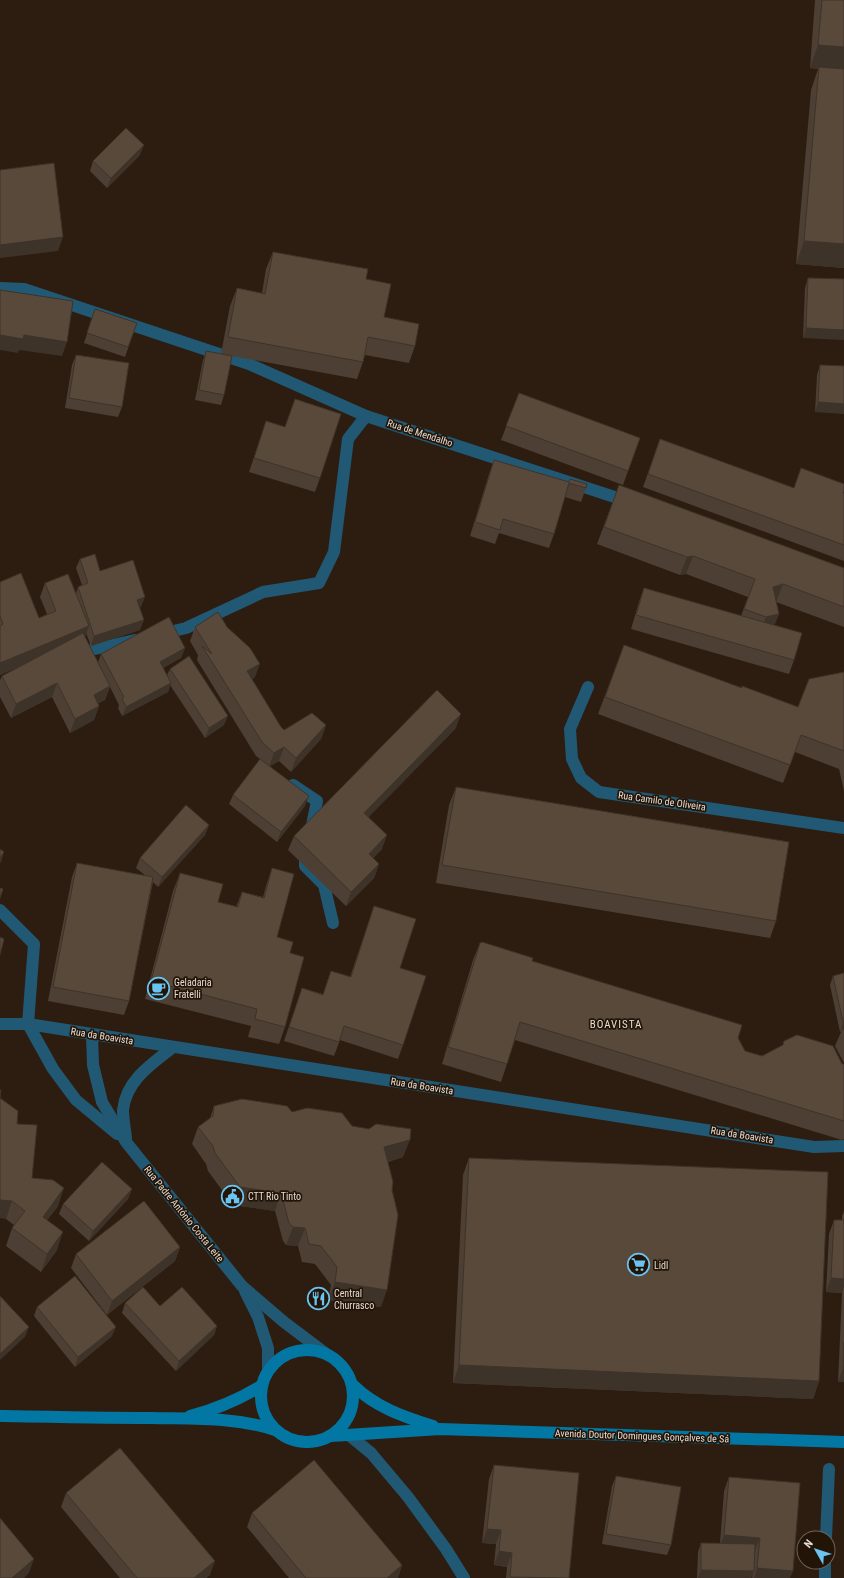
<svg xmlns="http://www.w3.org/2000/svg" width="844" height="1578" viewBox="0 0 844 1578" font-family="'Roboto Condensed',sans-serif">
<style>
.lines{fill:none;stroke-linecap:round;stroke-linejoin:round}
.street{stroke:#215974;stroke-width:12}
.secondary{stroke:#0377a3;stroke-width:12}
.wall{fill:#4d3f33}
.shaded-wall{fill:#3e3329}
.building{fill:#59493b;stroke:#3e3329}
.labels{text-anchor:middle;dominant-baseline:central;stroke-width:3.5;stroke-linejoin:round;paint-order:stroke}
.street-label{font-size:10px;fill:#e6dcd4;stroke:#221407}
.poi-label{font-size:10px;fill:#e6dcd4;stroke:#221407;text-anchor:start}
.neighbourhood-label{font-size:11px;letter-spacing:1px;fill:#e6dcd4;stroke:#221407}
</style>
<rect width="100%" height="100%" fill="#2c1d10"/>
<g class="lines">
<g class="street">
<path d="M0,288L24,289L249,364L366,416L630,502"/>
<path d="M161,634L186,628L263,592L319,583L334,552L348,439L366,416"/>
<path d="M77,653L135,640"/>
<path d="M588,687L570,729L572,759L581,778L599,792L844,828"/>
<path d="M293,785L317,801L311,830"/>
<path d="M305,862V866L324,885L333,923"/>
<path d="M0,910L34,944L28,1024"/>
<path d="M0,1024H28L814,1147L844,1146"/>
<path d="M28,1024L53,1069L76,1100L117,1134"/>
<path d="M92,1035L93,1065L102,1102L126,1142L242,1286L284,1322L325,1353"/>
<path d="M126,1138C125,1129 123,1119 123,1110C126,1081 151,1064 172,1048"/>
<path d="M245,1291L258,1317L268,1348V1371"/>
<path d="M349,1435L371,1453L408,1497L446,1549L464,1578"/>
<path d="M826,1538L829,1469"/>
<path d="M825,1578V1562"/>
</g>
<g class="secondary">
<circle cx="307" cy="1396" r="46"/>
<path d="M353,1385C375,1407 404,1417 433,1426"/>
<path d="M0,1416C51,1417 101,1418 152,1418C192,1419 236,1417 275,1430"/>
<path d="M190,1416C217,1409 238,1400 261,1386"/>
<path d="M331,1436L440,1429L844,1442"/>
</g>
</g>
<g class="wall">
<path d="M815,0H844V268L796,264L811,90L818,69L810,68Z"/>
<path d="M140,155L107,188L90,171L93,161Z"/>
<path d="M273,252L366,279L384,317L415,346L409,363L365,355L363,362L357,379L232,356L224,395L221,405L195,400L203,360L206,351L221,354L230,306L237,288L262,293L266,269Z"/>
<path d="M808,278L844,279L803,338L805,288Z"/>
<path d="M95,309L137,323L125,357L84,343Z"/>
<path d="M76,355L122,407L118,417L65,408L72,365Z"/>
<path d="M820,365L844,366L815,412L817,375Z"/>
<path d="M519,393L640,438L623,485L501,440Z"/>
<path d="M295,399L320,478L315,492L249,472L266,421L285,427Z"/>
<path d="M660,439L794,488L844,493V561L643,487Z"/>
<path d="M494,460L586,488L581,502L565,497L554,534L549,548L499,533L495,544L470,536L489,474Z"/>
<path d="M619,485L844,568V627L776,602L779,614L774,625L794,660L789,674L631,629L639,602L644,588L741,616L748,597L686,574L680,575L597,544Z"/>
<path d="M80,559L100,571L141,607H139L140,630L91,646L86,633L85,637L98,662L101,654L185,648L181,658L163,668L167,675L170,669L224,725L205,738L170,685L168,692L122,716L118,708L119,705L110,687L105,700L98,703L99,706L94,720L70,733L52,697L11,718L0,697V680L2,676L20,666L0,675V582L39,618L47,614L40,597L45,583L76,594L78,587L82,585L76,568Z"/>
<path d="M195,627L255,677L252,679L281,727L284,730L326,725L321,739L291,772L279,761L270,766L305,806L277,842L229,804L233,795L260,759L256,756L197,660L198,655L190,641Z"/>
<path d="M624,645L741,688L742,686L798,707L844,672V791L839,769L795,752L783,783L598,714Z"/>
<path d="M456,728L368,817L382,849L373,858L379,864L374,878L346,906L288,850L294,836Z"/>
<path d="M456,787L776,921L770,938L436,883L449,805Z"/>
<path d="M209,825L205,835L158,887L153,882L129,1001L124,1015L48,1001L72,877L77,863L146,876L136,868L140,858Z"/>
<path d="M272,868L277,937L290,953L285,1027L279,1044L248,1037L251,1026L145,999L173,891L180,873L218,902L236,907L242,892L263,897L266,886Z"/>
<path d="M374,906L400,968L403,1045L398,1059L340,1040L334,1056L284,1041L302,988L323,994L331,971L350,977Z"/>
<path d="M480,943L532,961L738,1038L745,1051L762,1056L783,1045L784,1041L842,1064H844V1139L842,1140L515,1040L501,1082L442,1064L473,960Z"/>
<path d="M844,973V1063L835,1046L841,1032H840L830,985L833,976Z"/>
<path d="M0,1098L17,1124L32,1178L58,1206L47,1220L57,1250L41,1272L6,1246L12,1228L14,1225L6,1219Z"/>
<path d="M214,1106L292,1112L352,1126L403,1157L388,1162L392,1190L381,1307L328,1300L331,1285L315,1264L302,1262L298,1246L286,1245L283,1241L275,1211L233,1205L208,1171L206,1164L192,1144L198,1127L210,1118Z"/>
<path d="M469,1158L819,1381L813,1399L453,1383L463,1175Z"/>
<path d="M132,1189L128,1199L89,1241L59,1214L63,1204Z"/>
<path d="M844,1211V1382H838L842,1293L826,1292L829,1234L834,1220H842V1216Z"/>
<path d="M180,1247L175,1261L107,1315L71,1268L76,1254Z"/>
<path d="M125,1303L160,1306L217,1326L214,1335L176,1371L122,1313Z"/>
<path d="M37,1307L112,1336L75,1367L34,1316Z"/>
<path d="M494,1465L569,1578H506L507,1567L494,1565L496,1544L482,1543L489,1479Z"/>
<path d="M616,1476L671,1545L667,1555L602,1544L612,1486Z"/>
<path d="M729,1477L790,1578H752L753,1574L751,1578H697L698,1552L701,1543H720L724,1491Z"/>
<path d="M66,1493L210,1575L206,1578H120L61,1507Z"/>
<path d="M252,1513L402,1565L398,1578H289L247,1527Z"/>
</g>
<g class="shaded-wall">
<path d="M818,45L844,47V71L819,67L818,69L810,68Z"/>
<path d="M144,145L140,155L107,188L111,178Z"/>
<path d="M63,237L58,251L0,258V245Z"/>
<path d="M804,241L844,244V268L796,264Z"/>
<path d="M806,328L844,330V340L803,338Z"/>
<path d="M0,335H24L67,342L62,356L19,350L18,353L0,350Z"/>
<path d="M818,402L844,404V414L815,412Z"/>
<path d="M693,556L686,574L680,575L687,557Z"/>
<path d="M783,584L776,602L766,604L773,587Z"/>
<path d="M145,597L141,607L133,610L137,600Z"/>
<path d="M779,614L772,632L759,635L766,617Z"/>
<path d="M144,620L140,630L91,646L94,636Z"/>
<path d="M89,626L84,640L0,675V663Z"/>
<path d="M185,648L181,658L156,671L160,662Z"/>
<path d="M260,664L255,677L242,685L247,671Z"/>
<path d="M57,683L52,697L11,718L16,704Z"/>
<path d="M171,683L168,692L122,716L126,707Z"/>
<path d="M110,686L105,700L88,709L94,695Z"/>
<path d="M99,706L94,720L70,733L75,719Z"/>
<path d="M461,714L456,728L359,827L364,813Z"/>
<path d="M228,716L224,725L205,738L209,728Z"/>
<path d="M326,725L321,739L291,772L296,758Z"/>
<path d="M284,747L279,761L269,767L274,753Z"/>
<path d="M309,796L305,806L277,842L281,832Z"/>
<path d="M209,825L205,835L158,887L162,877Z"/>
<path d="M387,835L382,849L364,868L369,854Z"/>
<path d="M4,852L1,862L0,863V858Z"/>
<path d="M379,864L374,878L346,906L351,892Z"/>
<path d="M843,1022H844V1031L842,1028L841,1032H840Z"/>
<path d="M410,1140L403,1157L378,1164L384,1147Z"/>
<path d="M240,1187L281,1193L275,1211L233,1205Z"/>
<path d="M64,1188L58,1206L37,1234L43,1217Z"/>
<path d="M132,1189L128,1199L89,1241L93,1231Z"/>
<path d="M0,1200L12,1201L6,1219L0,1218Z"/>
<path d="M293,1227L305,1228L298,1246L286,1245Z"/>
<path d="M63,1232L57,1250L41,1272L47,1254Z"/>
<path d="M180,1247L175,1261L107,1315L112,1301Z"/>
<path d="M831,1278L844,1279V1286L842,1293L826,1292Z"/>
<path d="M335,1282L387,1290L381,1307L328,1300Z"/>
<path d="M217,1326L214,1335L176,1371L179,1361Z"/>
<path d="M29,1327L25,1337L0,1360V1354Z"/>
<path d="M116,1327L112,1336L75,1367L78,1357Z"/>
<path d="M459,1365L819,1381L813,1399L453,1383Z"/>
<path d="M843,1368H844V1382H838Z"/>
<path d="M487,1529L501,1530L496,1544L482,1543Z"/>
<path d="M724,1535L760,1538L754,1552L719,1549Z"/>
<path d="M499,1551L512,1553L507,1567L494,1565Z"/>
<path d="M34,1559L29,1573L24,1578H12Z"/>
<path d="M215,1561L210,1575L206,1578H194Z"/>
<path d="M402,1565L398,1578H387Z"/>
<path d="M757,1568L793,1571L790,1578H754Z"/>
<path d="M701,1570L754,1571L751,1578H698Z"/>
</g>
<g class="building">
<path d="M822,0H844V47L818,45Z"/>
<path d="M819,67L844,69V244L804,241Z"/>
<path d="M126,128L144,145L111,178L93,161Z"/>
<path d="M54,163L63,237L0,245V170Z"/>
<path d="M273,252L368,269L366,279L391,284L384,317L419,324L415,346L368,337L363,362L228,337L237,288L265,294Z"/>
<path d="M808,278L844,279V330L806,328Z"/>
<path d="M0,290L73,301L67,342L24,335L23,339L0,335Z"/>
<path d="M95,309L137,323L128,347L87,333Z"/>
<path d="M206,351L232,356L224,395L199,390Z"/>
<path d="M76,355L129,363L122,407L69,398Z"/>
<path d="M820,365L844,366V404L818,402Z"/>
<path d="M519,393L640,438L628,471L506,426Z"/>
<path d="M295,399L341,414L320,478L254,458L266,421L285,427Z"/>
<path d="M660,439L794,488L801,468L844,484V491L843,493H844V545L648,474Z"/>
<path d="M494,460L569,482L570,479L587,484L586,488L569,483L554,534L503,519L500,530L475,522Z"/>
<path d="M619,485L844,568V607L783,584L773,587L779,614L766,617L744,609L755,579L693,556L687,557L604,527Z"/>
<path d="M95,554L100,571L133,560L145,597L137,600L144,620L94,636L78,587L88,583L80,559Z"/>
<path d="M21,573L39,618L56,611L45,583L68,574L89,626L0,663V626L3,624L0,616V582Z"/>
<path d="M644,588L802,633L794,660L636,615Z"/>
<path d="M218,612L227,627L250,648L260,664L247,671L281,727L284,730L312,713L326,725L296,758L284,747L274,753L262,742L202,646L212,654L195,627Z"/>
<path d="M169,617L185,648L160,662L171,683L126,707L122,699L124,697L101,654Z"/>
<path d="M83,633L110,686L94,695L99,706L75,719L57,683L16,704L2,676Z"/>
<path d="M624,645L742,688V686L798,707L809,679L844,672V751L801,735L790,765L605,697Z"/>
<path d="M189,656L228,716L209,728L170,669Z"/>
<path d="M437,690L461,714L364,813L387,835L369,854L379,864L351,892L294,836Z"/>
<path d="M260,759L309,796L281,832L233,795Z"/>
<path d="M456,787L789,842L776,921L442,865Z"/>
<path d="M186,805L209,825L162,877L140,858Z"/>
<path d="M0,849L4,852L0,858Z"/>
<path d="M77,863L153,877L129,1001L53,987Z"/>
<path d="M272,868L294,874L277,937L293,942L290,953L304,957L285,1027L255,1019L257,1009L151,981L180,873L223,884L218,902L238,907L242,892L264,898Z"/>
<path d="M0,888L3,889L0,898Z"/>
<path d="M374,906L416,919L400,968L426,976L403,1045L344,1026L339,1042L289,1027L302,988L323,995L331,971L351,977Z"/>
<path d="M0,937L4,939L0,955Z"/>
<path d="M482,942L533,958L532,961L742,1025L738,1038L745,1051L762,1056L783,1045L784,1041L797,1035L833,1046L842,1064H844V1121L520,1022L507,1064L448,1047L480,943Z"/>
<path d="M844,973V1022H843L833,976Z"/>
<path d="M0,1090H1L0,1098L18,1111L17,1124L37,1125L32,1178L53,1180L64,1188L43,1217L63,1232L47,1254L12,1228L25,1211L12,1201L0,1200Z"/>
<path d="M242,1099L287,1106L292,1112L307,1108L342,1113L352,1126L369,1129L376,1124L411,1129L410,1140L384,1147L393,1182L392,1190L398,1215L387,1290L335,1282L337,1267L321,1246L309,1244L305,1228L293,1227L289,1223L281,1193L240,1187L215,1153L213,1146L198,1127L213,1116L214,1106Z"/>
<path d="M469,1158L828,1172L819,1381L459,1365Z"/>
<path d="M102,1162L132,1189L93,1231L63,1204Z"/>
<path d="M144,1201L180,1247L112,1301L76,1254Z"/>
<path d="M834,1220H844V1279L831,1278Z"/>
<path d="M75,1276L116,1327L78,1357L37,1307Z"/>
<path d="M143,1287L160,1306L182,1287L217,1326L179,1361L125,1303Z"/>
<path d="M0,1296L29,1327L0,1354Z"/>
<path d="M844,1342V1368H843Z"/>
<path d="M120,1448L215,1561L194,1578H137L66,1493Z"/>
<path d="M314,1460L402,1565L387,1578H306L252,1513Z"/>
<path d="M494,1465L579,1473L569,1578L510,1577L512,1553L499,1551L501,1530L487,1529Z"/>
<path d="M616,1476L681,1487L671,1545L606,1534Z"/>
<path d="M729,1477L800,1483L793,1571L757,1568L760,1538L724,1535Z"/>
<path d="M0,1518L34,1559L12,1578H0Z"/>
<path d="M701,1543L755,1544L754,1571L701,1570Z"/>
</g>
<defs>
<symbol id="cafe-ring" viewBox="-11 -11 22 22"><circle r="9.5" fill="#221407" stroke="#6ac3f1" stroke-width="1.5"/><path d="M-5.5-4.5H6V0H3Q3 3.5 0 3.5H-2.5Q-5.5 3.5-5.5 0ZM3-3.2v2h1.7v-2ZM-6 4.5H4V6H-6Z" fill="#6ac3f1"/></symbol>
<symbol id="civic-ring" viewBox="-11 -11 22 22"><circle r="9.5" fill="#221407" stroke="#6ac3f1" stroke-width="1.5"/><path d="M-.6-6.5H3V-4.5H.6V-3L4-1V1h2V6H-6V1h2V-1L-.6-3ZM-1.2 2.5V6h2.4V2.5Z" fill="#6ac3f1"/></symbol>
<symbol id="supermarket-ring" viewBox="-11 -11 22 22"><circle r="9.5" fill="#221407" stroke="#6ac3f1" stroke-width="1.5"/><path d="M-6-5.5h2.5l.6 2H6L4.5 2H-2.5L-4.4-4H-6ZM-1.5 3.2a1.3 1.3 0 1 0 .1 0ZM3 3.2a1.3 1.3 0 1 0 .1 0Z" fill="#6ac3f1"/></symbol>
<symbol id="restaurant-ring" viewBox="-11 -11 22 22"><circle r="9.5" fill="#221407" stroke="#6ac3f1" stroke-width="1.5"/><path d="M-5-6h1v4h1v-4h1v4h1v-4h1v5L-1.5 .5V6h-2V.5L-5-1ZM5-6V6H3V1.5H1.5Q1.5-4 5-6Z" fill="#6ac3f1"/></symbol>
</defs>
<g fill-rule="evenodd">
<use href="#cafe-ring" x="146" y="976" width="25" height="25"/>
<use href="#civic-ring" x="220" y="1184" width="25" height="25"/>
<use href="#supermarket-ring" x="626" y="1252" width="25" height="25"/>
<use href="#restaurant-ring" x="306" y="1286" width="25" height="25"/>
</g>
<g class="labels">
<g class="street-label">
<text transform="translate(420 433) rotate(18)">Rua de Mendalho</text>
<text transform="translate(662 801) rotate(8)">Rua Camilo de Oliveira</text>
<text transform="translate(102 1036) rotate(9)">Rua da Boavista</text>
<text transform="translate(422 1086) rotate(9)">Rua da Boavista</text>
<text transform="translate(742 1135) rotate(9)">Rua da Boavista</text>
<text transform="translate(184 1214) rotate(51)">Rua Padre António Costa Leite</text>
<text transform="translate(642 1436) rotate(2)">Avenida Doutor Domingues Gonçalves de Sá</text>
</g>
<g class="poi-label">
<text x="174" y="982">Geladaria<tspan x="174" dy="12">Fratelli</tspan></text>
<text x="248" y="1196">CTT Rio Tinto</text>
<text x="654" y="1265">Lidl</text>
<text x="334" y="1293">Central<tspan x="334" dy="12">Churrasco</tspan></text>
</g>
<g class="neighbourhood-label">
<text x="616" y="1024">BOAVISTA</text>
</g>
</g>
<g transform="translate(816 1550) rotate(309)"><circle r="19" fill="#221407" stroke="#706459"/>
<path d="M0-3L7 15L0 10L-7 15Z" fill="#6ac3f1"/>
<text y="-6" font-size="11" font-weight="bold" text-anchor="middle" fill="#e6dcd4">N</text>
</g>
</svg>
